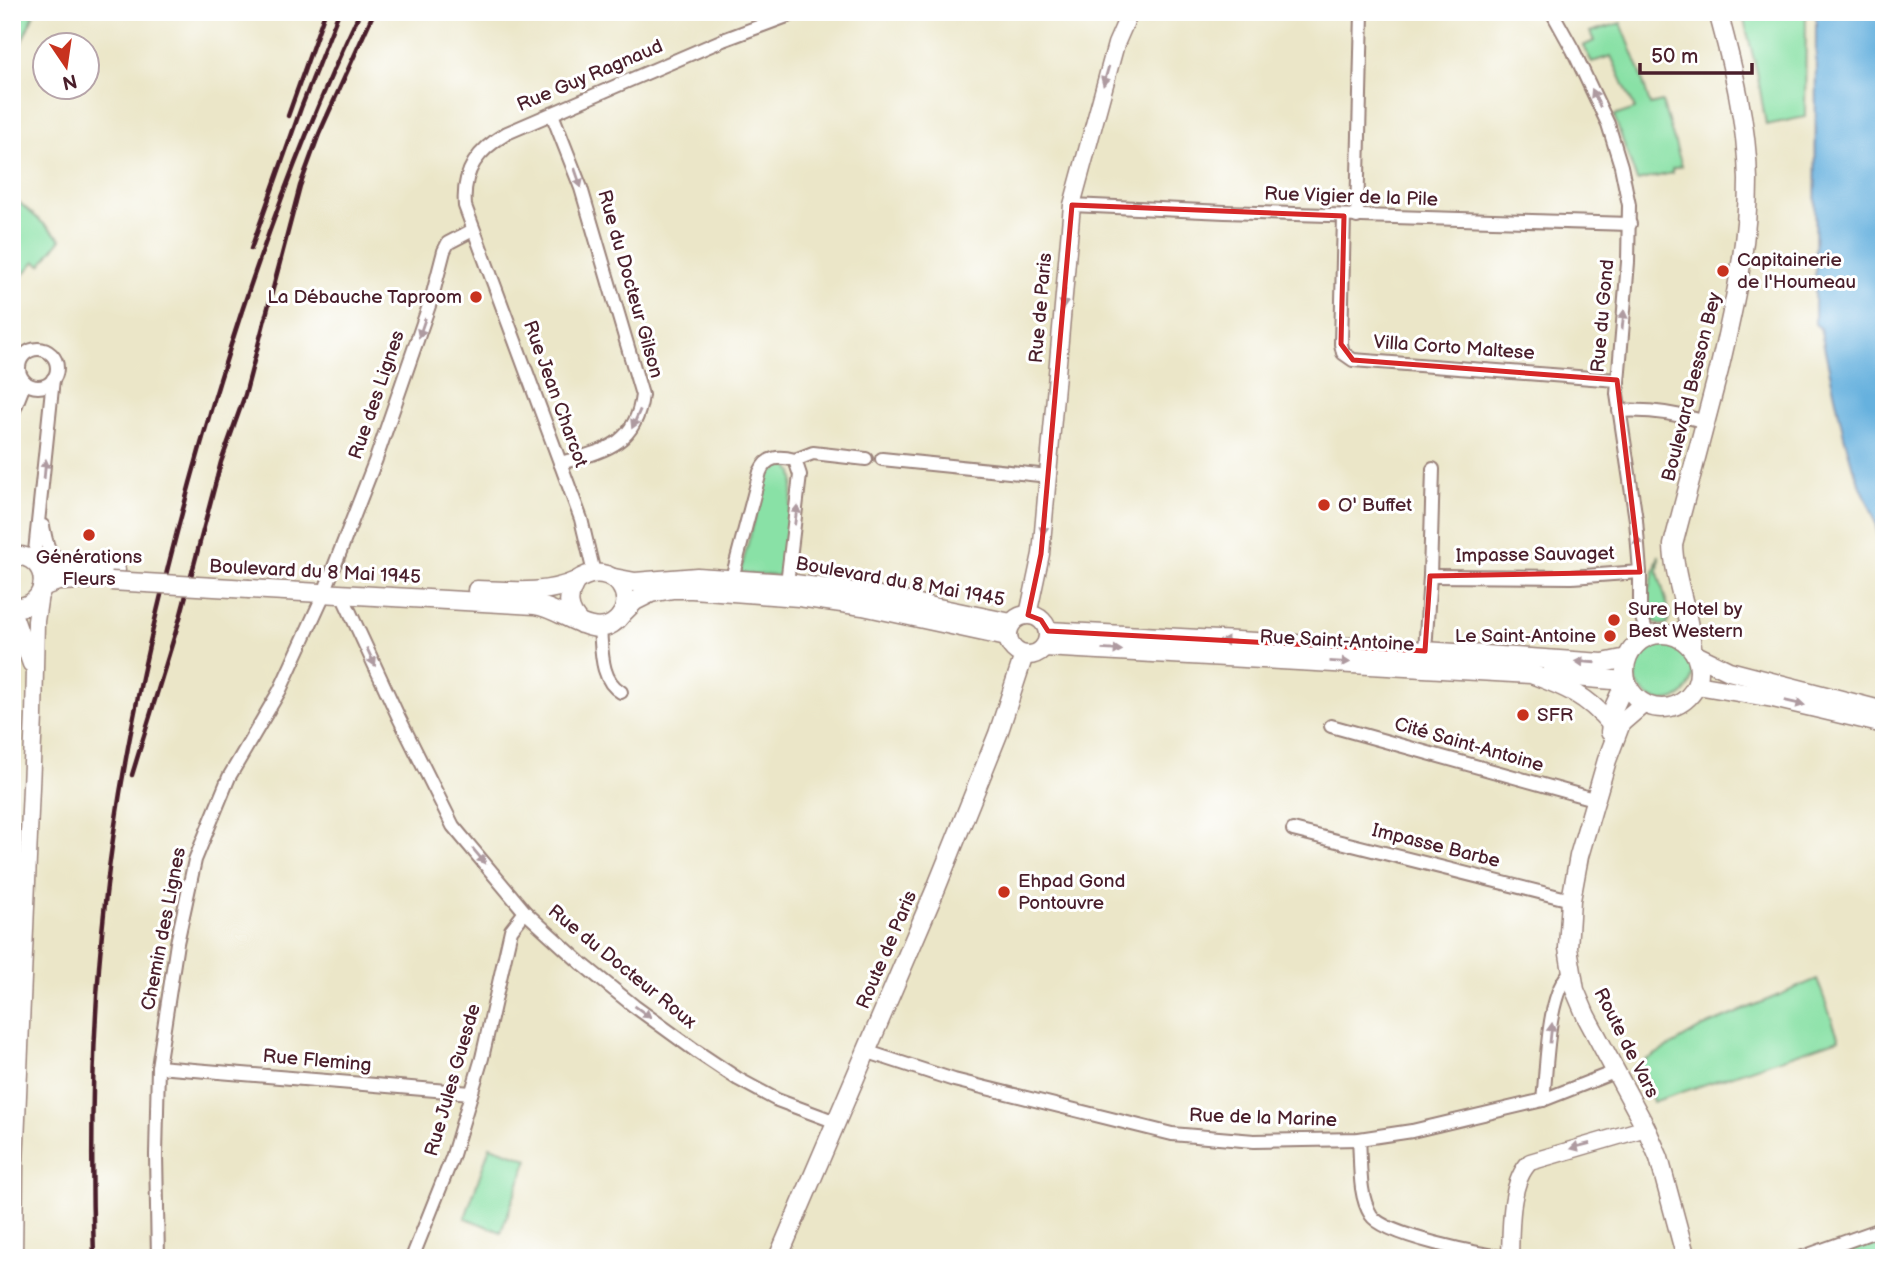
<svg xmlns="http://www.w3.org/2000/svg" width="1896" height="1270" viewBox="0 0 1896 1270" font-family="'Balsamiq Sans',sans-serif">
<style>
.green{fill:#89e1a6;stroke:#6a8068;stroke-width:2}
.water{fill:#66b1de;stroke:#586884;stroke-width:2}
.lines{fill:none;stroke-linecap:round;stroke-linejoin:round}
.minor-casing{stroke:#9a827a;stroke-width:16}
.tertiary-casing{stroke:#9a827a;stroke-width:19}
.secondary-casing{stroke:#9a827a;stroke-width:21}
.minor{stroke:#fff;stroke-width:12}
.tertiary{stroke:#fff;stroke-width:16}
.secondary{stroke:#fff;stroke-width:18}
.rail{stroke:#4a1f2b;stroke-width:4.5}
.secondary-bridge-casing{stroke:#9a827a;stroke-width:21;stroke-linecap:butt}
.secondary-bridge{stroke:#fff;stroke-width:18}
.oneway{fill:#ae9aa0}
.marked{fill:none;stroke:#d62828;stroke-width:5;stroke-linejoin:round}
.poi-dot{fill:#c8321e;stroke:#fff;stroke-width:2.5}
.labels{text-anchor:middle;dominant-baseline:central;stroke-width:6;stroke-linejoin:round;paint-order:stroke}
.street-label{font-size:19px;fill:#4a1f2b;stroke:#fff}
.poi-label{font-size:19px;fill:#4a1f2b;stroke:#fff;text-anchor:start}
</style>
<rect width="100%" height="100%" fill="#fff"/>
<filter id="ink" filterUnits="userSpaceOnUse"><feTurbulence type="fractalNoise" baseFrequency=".0143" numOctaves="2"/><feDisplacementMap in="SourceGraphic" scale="14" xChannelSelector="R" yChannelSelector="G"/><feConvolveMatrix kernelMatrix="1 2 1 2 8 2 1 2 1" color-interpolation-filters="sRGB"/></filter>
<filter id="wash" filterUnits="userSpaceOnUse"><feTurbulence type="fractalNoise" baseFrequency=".00686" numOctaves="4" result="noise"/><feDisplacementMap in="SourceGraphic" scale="28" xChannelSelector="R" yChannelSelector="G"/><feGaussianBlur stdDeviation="1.57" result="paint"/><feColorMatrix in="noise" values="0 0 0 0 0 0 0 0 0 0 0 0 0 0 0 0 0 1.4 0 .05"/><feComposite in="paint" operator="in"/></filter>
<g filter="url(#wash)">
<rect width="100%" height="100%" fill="#ebe6c8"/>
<g class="green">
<path d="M12,12H35L12,63Z"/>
<path d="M1742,12H1806L1805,117L1766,125L1757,72Z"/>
<path d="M1621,23L1640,71L1650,105L1662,102L1682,166L1672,169V173L1637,181L1614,116L1635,109L1611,56L1592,62L1583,46L1594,41L1590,32Z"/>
<path d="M12,191L13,197L61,239L41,265L35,261L12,288Z"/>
<path d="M778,463L789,466L793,472L794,480L781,576L740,573L767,471L771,466Z"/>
<path d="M1659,555L1658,573L1670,614L1667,624L1660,625L1651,620C1644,597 1653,577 1659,555Z"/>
<circle cx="1664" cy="672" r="29"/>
<path d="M1817,979L1839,1039L1653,1102L1645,1075L1637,1076L1634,1067L1701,1028Z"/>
<path d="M490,1146L528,1159L501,1232L465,1218Z"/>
<path d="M1884,1237V1258H1828Z"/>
</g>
<path class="water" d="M1816,12H1884V559L1873,514L1853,468L1844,436L1820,328L1815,324Z"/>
</g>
<g filter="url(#ink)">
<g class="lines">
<defs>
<g id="minor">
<path d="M1552,12L1573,50L1608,124L1621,166L1629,205L1628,262L1617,394L1636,520L1640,572V611L1648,637"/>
<path d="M552,114L581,188L642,395C636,446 603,451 560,463"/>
<path d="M1072,205L1225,212L1630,224"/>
<path d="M1344,216L1341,344L1343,353L1353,360L1617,380"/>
<path d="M1357,217L1362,12"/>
<circle cx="38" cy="368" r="19"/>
<path d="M1619,411C1647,409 1679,414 1706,422"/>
<path d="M12,415L25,382"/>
<path d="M882,459L1049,476"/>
<path d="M795,460L813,453L866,459"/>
<path d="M43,526C48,552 48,558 75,562"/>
<path d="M34,561L53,379"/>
<path d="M594,573L581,519L465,206C462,170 478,150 507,133L723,40L798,12"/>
<path d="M1430,576L1572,577L1640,572"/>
<path d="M732,578L760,472C767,456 779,456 795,460L800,475L787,583"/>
<path d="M327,585L376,459L414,349L432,297L444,251L448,243L473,230"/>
<path d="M342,595L398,716L453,826L525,912L581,963L634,1006L696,1051L738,1079L777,1100L836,1122"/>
<path d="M600,628C602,650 600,680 621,692"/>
<path d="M1425,651L1430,576L1433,469"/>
<path d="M1331,726L1597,800"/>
<path d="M1293,830L1571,900"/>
<path d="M868,1052L954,1080L1172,1134L1254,1141L1359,1139L1412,1131L1543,1100L1617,1071"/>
<path d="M158,1067L471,1093"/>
<path d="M1543,1100C1547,1068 1547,991 1571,972"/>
<path d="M1359,1139C1361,1163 1358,1195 1371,1215C1384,1236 1484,1255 1510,1258"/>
<path d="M158,1258L156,1155L158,1067L177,943L195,860L229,777L280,690L324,594"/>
<path d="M412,1258L452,1158L482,1058L511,930L525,912"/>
<path d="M1800,1258L1884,1228"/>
</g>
<g id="tertiary">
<path d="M12,610L31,664"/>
<path d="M1028,615L1041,554L1072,205L1116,44L1130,12"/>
<path d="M14,1258L15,1166L34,716L36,621L40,594"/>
<path d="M1510,1258C1511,1230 1509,1182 1530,1162L1646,1128"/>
</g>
<g id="secondary">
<path d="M12,556C53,552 53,610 12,607"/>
<path d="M37,564L47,568L116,570"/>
<path d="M614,578L635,582L697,577L787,583L870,594L1011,623"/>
<path d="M42,587L58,581L87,580"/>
<path d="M249,589L535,605C560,608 590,638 612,624C644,603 613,555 576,581C566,597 567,611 581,624"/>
<path d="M477,590C511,591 545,595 576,581"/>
<circle cx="1028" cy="635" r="20"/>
<path d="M621,615L635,601L651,593L673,589H692L799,597L863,606L1007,637"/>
<path d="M1048,631L1425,651L1603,663L1627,658"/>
<circle cx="1662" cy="671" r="37"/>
<path d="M1044,647L1531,674C1566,687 1586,695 1611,724"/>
<path d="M1692,649C1690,613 1674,581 1673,545C1688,487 1704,428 1719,370C1734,307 1748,245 1748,180C1747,123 1733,67 1718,12"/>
<path d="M1696,655L1729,671L1884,711"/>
<path d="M1549,675L1626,681"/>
<path d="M1697,685L1773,698L1884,724"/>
<path d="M1643,704L1621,723L1607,760L1579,856L1571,900L1568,948L1575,990L1586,1016L1646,1128L1659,1158L1686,1258"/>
<path d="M1610,732L1614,707L1626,681"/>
<path d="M778,1258L937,886L998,734L1024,655"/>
</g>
</defs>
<use href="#minor" class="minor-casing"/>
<use href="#tertiary" class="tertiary-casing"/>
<use href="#secondary" class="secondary-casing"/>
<use href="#minor" class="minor"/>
<use href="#tertiary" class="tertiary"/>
<use href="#secondary" class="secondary"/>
<g class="rail">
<path d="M288,116L325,12"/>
<path d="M251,249L301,108L339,12"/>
<path d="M132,775L180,618L221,462L245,395L300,186L319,134L374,12"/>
<path d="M94,1258C90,1139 92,1021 105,903C117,789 140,677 168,567C216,376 276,190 360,12"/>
</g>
<defs>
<path id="secondary-bridge" d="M111,581L249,589"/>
</defs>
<use href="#secondary-bridge" class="secondary-bridge-casing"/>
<use href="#secondary-bridge" class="secondary-bridge"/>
</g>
<defs><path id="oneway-solid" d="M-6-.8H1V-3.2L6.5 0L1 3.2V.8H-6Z" transform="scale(1.75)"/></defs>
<g class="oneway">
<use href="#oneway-solid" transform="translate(1106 76) rotate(106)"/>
<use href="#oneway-solid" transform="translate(1596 98) rotate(-115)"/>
<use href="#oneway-solid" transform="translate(578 178) rotate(71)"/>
<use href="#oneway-solid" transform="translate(1064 299) rotate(95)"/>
<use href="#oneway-solid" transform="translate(1623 320) rotate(-84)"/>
<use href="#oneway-solid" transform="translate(422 328) rotate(109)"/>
<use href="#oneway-solid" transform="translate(636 419) rotate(114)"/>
<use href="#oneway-solid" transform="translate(45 469) rotate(-85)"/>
<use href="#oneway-solid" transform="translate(796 515) rotate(-82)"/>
<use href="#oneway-solid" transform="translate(1044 525) rotate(96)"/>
<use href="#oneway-solid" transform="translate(1638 546) rotate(-95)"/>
<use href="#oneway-solid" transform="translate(1230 641) rotate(-177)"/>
<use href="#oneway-solid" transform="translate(1112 650) rotate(3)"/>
<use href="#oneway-solid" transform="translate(371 657) rotate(65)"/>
<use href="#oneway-solid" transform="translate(1340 662) rotate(3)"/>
<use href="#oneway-solid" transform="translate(1585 662) rotate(-176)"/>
<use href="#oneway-solid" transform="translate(1795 703) rotate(13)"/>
<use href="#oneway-solid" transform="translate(479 856) rotate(50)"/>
<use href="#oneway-solid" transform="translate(643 1012) rotate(36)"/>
<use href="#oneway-solid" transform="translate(1551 1033) rotate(-84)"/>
<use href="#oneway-solid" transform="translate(1580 1146) rotate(165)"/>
</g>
</g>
<path class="marked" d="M1072,205L1344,216L1341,344L1353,360L1617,380L1640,572L1430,576L1425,651L1048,631L1041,620L1028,615L1041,554Z"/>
<g class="poi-dot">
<circle cx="1723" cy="271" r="7"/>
<circle cx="476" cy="297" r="7"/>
<circle cx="1324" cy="505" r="7"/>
<circle cx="89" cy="535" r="7"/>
<circle cx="1614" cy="620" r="7"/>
<circle cx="1610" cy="636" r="7"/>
<circle cx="1523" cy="715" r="7"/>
<circle cx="1004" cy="892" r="7"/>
</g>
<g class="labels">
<g class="street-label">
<text transform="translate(590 76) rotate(-23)">Rue Guy Ragnaud</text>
<text transform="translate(1351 197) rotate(2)">Rue Vigier de la Pile</text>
<text transform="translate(630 284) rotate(74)">Rue du Docteur Gilson</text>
<text transform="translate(1041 308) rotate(-85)">Rue de Paris</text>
<text transform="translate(1603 316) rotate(-85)">Rue du Gond</text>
<text transform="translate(1454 348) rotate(4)">Villa Corto Maltese</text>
<text transform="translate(1692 387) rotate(-76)">Boulevard Besson Bey</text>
<text transform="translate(555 394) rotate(70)">Rue Jean Charcot</text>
<text transform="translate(377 395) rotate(-71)">Rue des Lignes</text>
<text transform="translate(1535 555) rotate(-1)">Impasse Sauvaget</text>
<text transform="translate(315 572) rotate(3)">Boulevard du 8 Mai 1945</text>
<text transform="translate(900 582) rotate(10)">Boulevard du 8 Mai 1945</text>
<text transform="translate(1337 641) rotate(3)">Rue Saint-Antoine</text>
<text transform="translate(1469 745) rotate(16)">Cité Saint-Antoine</text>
<text transform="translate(1436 846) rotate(14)">Impasse Barbe</text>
<text transform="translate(164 929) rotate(-79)">Chemin des Lignes</text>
<text transform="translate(887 950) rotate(-67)">Route de Paris</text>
<text transform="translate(622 967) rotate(39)">Rue du Docteur Roux</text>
<text transform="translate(1626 1043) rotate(63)">Route de Vars</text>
<text transform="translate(317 1061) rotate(5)">Rue Fleming</text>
<text transform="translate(453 1080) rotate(-74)">Rue Jules Guesde</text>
<text transform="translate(1263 1118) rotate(2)">Rue de la Marine</text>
</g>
<g class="poi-label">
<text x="1737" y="260">Capitainerie<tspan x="1737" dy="22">de l'Houmeau</tspan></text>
<text x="462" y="297" text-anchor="end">La Débauche Taproom</text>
<text x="1338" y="505">O' Buffet</text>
<text x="89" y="557" text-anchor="middle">Générations<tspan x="89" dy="22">Fleurs</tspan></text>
<text x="1628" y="609">Sure Hotel by<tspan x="1628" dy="22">Best Western</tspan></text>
<text x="1596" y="636" text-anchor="end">Le Saint-Antoine</text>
<text x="1537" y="715">SFR</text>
<text x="1018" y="881">Ehpad Gond<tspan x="1018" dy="22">Pontouvre</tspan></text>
</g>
</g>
<rect width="1896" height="1270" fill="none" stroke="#fff" stroke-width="42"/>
<g transform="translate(66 66) rotate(167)"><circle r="33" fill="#ffffff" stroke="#b7a5aa" stroke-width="2"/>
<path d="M0-5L12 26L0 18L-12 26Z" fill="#c8321e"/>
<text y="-10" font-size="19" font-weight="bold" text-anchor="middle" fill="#4a1f2b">N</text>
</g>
<path d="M1640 63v10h112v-10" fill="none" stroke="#4a1f2b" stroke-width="3.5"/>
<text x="1651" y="63" font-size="21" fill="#4a1f2b" stroke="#ffffff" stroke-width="5" paint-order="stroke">50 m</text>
</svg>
